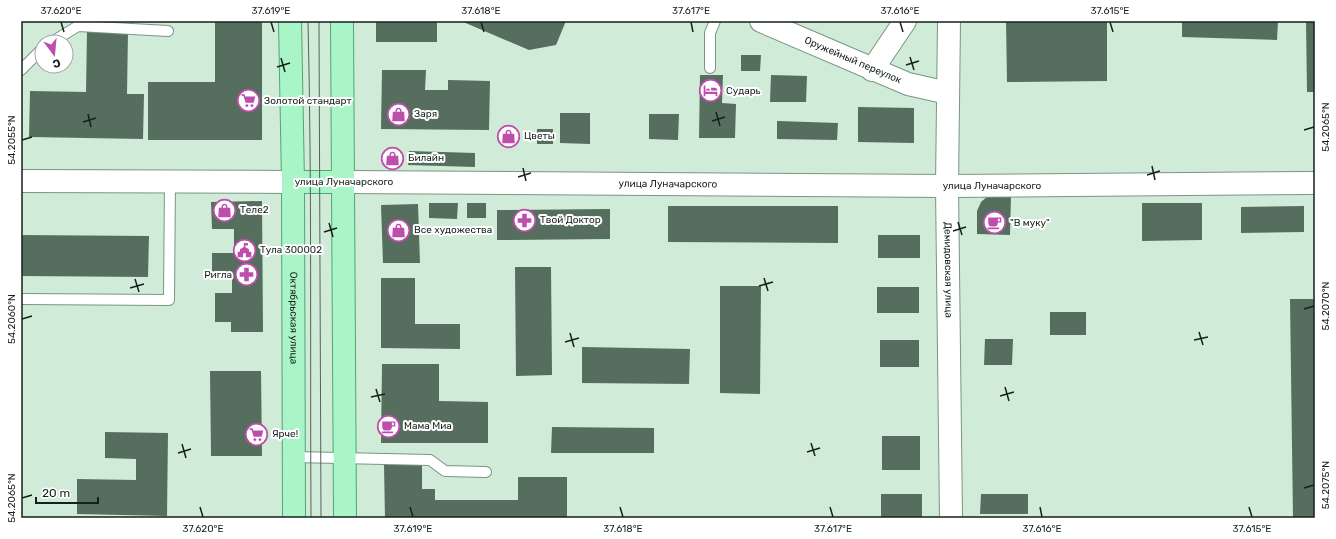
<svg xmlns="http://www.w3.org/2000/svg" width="1336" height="539" viewBox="0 0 1336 539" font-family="Rubik,sans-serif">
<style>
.building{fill:#556e5d}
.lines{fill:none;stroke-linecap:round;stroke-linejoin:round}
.service-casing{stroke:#7a9582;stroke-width:12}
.tertiary-casing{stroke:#7a9582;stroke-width:24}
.secondary-casing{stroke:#7a9582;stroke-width:24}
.primary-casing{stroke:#50a672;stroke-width:24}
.service{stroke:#fff;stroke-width:10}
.tertiary{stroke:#fff;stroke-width:22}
.secondary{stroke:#fff;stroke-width:22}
.primary{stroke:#a9f5c7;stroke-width:22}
.tram{stroke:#536459;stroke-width:1}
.ticks{fill:none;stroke:#16211a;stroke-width:1.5}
.labels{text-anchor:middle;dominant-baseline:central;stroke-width:4;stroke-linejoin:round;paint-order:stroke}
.street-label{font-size:10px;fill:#16211a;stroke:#fff}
.poi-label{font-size:10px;fill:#16211a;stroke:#fff;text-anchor:start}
.neatline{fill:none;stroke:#16211a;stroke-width:1.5}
.ticks-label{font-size:10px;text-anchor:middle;fill:#16211a}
</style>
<rect width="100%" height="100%" fill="#d0ecd8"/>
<g class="building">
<path d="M215,21H262V140H148V82H215Z"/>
<rect x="376" y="21" width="61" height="21"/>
<path d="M461,21H566L556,45L529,50Z"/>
<path d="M1006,21H1107V81L1007,82Z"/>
<path d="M1182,21H1278L1277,40L1182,37Z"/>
<path d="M1306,21H1315V92H1307Z"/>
<path d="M87,30L128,31L127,94H144L143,139L29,137L30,91L86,92Z"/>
<path d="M741,55H761L760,71H741Z"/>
<path d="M382,70H426L425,90H448V80L490,81L489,130L381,129Z"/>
<path d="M700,75H723L722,103L736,104L735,138H699Z"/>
<path d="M771,75L807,76L806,102H770Z"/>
<path d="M858,107L914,108V143L858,142Z"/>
<path d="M560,113H590V144L560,143Z"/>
<path d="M649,114H679L678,140L649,139Z"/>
<path d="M777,121L838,123L837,140L777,139Z"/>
<path d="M502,129L517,130L516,144L501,143Z"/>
<rect x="537" y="129" width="16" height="15"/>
<path d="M385,151H400V165H386Z"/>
<path d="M409,151L475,153V167L408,165Z"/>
<path d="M989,195L1011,196L1010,235L977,234V211L981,202Z"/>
<path d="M262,201L263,332H231V322H215V293H232V279H212V253H234V229H212L211,202Z"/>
<path d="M429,203H458L457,219L429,218Z"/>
<rect x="467" y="203" width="19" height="15"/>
<path d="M1142,203H1202V240L1142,241Z"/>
<path d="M418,204L420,263H383L381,205Z"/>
<path d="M668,206H838V243L668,242Z"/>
<path d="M1304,206V232L1241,233V207Z"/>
<path d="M610,209V239L497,240V210Z"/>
<path d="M21,235L149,236L148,277L21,276Z"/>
<rect x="878" y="235" width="42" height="23"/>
<path d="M515,267H551L552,375L516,376Z"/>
<path d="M381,278H415V324H460V349L381,348Z"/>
<path d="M720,286H761L760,394L720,393Z"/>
<rect x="877" y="287" width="42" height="26"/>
<path d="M1290,299H1315V518H1293Z"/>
<rect x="1050" y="312" width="36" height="23"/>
<path d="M985,339H1013L1012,365H984Z"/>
<rect x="880" y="340" width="39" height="27"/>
<path d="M582,347L690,349L689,384L582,383Z"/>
<path d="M382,364H439V401L488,402V443H381Z"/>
<path d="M210,371H261L262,456H211Z"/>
<path d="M552,427L654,428V453H551Z"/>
<path d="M105,432L168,433L167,516L77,514V479L136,480V459L105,458Z"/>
<rect x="882" y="436" width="38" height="34"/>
<path d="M384,465H422V489H435V500H518V477H567V518H385Z"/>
<rect x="881" y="494" width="41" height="24"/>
<path d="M981,494H1028V514H980Z"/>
</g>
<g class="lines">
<defs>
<g id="service">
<path d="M52,42L78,26L168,31"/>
<path d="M710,68V33L715,21"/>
<path d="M21,70L42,49"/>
<path d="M21,299L169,300L170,180"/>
<path d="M294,457L430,460L445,471L486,472"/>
</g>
<g id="tertiary">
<path d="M21,181L293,182"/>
<path id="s1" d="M343,182L947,186L951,518"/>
</g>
<g id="secondary">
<path id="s2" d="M761,21L908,84L948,93"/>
<path d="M949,21L947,186L1315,183"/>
<path d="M872,70L905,21"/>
</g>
<g id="primary">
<path id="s3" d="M290,21L293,182L294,518"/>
<path d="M342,21L345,518"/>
<path d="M293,182H343"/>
</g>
</defs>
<use href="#service" class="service-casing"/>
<use href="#tertiary" class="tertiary-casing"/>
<use href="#secondary" class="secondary-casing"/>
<use href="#primary" class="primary-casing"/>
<use href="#service" class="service"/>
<use href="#tertiary" class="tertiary"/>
<use href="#secondary" class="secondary"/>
<use href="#primary" class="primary"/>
<g class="tram">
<path d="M308,21C312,187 310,352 311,518"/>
<path d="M319,21L321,518"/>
</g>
</g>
<path class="ticks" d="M61,22L64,32M271,22L274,32M481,22L484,32M691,22L693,32M900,22L903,32M1110,22L1113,32M910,57L914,70M281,58L285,72M906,65L919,61M277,67L290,63M716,112L720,126M88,114L91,127M712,121L725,117M83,122L96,118M1304,130L1314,127M22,140L32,137M1152,166L1155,180M523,168L526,181M1147,175L1160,171M518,177L531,173M958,222L962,235M329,223L333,237M953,231L966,227M324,232L337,228M764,278L768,291M135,279L139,292M759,286L773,282M130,288L144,284M1304,309L1314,306M22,319L32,316M1199,332L1203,345M570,333L574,347M1194,340L1208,337M565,342L579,338M1005,387L1009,401M376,389L380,402M1000,396L1014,392M371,397L385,394M811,443L815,456M182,444L186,458M807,452L820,448M178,453L191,449M1304,488L1314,485M22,498L32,495M200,507L203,517M410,507L413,517M620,507L623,517M830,507L833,517M1040,507L1042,517M1249,507L1252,517"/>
<defs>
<symbol id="hotel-ring" viewBox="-11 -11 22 22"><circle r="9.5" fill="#fff" stroke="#bd4eab" stroke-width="1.5"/><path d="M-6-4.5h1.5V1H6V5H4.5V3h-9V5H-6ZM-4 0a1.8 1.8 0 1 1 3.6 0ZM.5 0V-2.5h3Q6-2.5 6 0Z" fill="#bd4eab"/></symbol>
<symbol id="supermarket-ring" viewBox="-11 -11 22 22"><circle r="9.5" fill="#fff" stroke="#bd4eab" stroke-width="1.5"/><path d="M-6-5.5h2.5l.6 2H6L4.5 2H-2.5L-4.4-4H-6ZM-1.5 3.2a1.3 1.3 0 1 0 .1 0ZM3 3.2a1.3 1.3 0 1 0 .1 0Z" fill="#bd4eab"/></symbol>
<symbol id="shop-ring" viewBox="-11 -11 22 22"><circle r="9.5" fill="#fff" stroke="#bd4eab" stroke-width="1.5"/><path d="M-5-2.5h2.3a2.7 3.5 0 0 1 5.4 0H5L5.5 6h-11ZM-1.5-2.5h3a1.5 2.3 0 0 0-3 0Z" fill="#bd4eab"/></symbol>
<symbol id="pharmacy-ring" viewBox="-11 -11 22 22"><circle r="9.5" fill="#fff" stroke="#bd4eab" stroke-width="1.5"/><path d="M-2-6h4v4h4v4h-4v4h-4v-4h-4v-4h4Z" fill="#bd4eab"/></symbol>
<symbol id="cafe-ring" viewBox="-11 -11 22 22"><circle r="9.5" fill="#fff" stroke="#bd4eab" stroke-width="1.5"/><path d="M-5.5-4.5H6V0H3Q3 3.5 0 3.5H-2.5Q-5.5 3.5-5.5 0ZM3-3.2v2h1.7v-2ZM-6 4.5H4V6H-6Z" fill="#bd4eab"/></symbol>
<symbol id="civic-ring" viewBox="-11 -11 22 22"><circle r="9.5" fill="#fff" stroke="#bd4eab" stroke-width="1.5"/><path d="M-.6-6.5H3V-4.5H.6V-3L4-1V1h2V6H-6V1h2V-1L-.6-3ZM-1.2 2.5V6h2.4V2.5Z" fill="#bd4eab"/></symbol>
</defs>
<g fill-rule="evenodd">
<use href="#hotel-ring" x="698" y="78" width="25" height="25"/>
<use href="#supermarket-ring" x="236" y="88" width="25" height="25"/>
<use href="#shop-ring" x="386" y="102" width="25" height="25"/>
<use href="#shop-ring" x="496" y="124" width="25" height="25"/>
<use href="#shop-ring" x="380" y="146" width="25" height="25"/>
<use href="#shop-ring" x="212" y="198" width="25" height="25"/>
<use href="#pharmacy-ring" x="512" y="208" width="25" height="25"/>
<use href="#cafe-ring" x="982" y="210" width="25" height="25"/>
<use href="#shop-ring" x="386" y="218" width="25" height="25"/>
<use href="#civic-ring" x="232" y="238" width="25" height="25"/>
<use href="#pharmacy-ring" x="234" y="262" width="25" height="25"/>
<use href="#cafe-ring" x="376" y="414" width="25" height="25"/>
<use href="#supermarket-ring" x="244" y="422" width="25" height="25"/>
</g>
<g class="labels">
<g class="street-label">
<text stroke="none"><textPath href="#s2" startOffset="100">Оружейный переулок</textPath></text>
<text x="344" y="182">улица Луначарского</text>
<text stroke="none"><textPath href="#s1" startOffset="325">улица Луначарского</textPath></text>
<text x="992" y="186">улица Луначарского</text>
<text stroke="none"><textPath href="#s1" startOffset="688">Демидовская улица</textPath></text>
<text stroke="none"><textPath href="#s3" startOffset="297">Октябрьская улица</textPath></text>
</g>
<g class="poi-label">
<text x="726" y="91">Сударь</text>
<text x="264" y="101">Золотой стандарт</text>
<text x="414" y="114">Заря</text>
<text x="524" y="136">Цветы</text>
<text x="408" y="158">Билайн</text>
<text x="240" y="210">Теле2</text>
<text x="540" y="220">Твой Доктор</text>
<text x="1010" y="223">"В муку"</text>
<text x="414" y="230">Все художества</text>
<text x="260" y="250">Тула 300002</text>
<text x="232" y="275" text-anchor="end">Ригла</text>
<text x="404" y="426">Мама Миа</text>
<text x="272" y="434">Ярче!</text>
</g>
</g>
<rect width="1336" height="539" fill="none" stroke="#ffffff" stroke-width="44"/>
<g transform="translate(54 54) rotate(164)"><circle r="19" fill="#ffffff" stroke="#a2a6a3"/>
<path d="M0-3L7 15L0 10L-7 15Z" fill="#bd4eab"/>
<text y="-6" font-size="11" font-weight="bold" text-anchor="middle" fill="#16211a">С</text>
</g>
<path d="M36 497v6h62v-6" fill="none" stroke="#16211a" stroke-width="2"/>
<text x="42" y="497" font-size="12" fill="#16211a" stroke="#ffffff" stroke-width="3" paint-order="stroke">20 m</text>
<rect x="22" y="22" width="1292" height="495" class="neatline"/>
<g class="ticks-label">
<text x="61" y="14">37.620°E</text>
<text x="271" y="14">37.619°E</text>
<text x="481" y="14">37.618°E</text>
<text x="691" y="14">37.617°E</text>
<text x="900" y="14">37.616°E</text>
<text x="1110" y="14">37.615°E</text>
<text transform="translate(1325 127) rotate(-90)" y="4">54.2065°N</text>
<text transform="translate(11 140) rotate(-90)" y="4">54.2055°N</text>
<text transform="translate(1325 306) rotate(-90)" y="4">54.2070°N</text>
<text transform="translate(11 319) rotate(-90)" y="4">54.2060°N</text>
<text transform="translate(1325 485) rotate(-90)" y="4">54.2075°N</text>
<text transform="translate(11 498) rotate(-90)" y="4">54.2065°N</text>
<text x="203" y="532">37.620°E</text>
<text x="413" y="532">37.619°E</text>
<text x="623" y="532">37.618°E</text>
<text x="833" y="532">37.617°E</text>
<text x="1042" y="532">37.616°E</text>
<text x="1252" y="532">37.615°E</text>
</g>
</svg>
